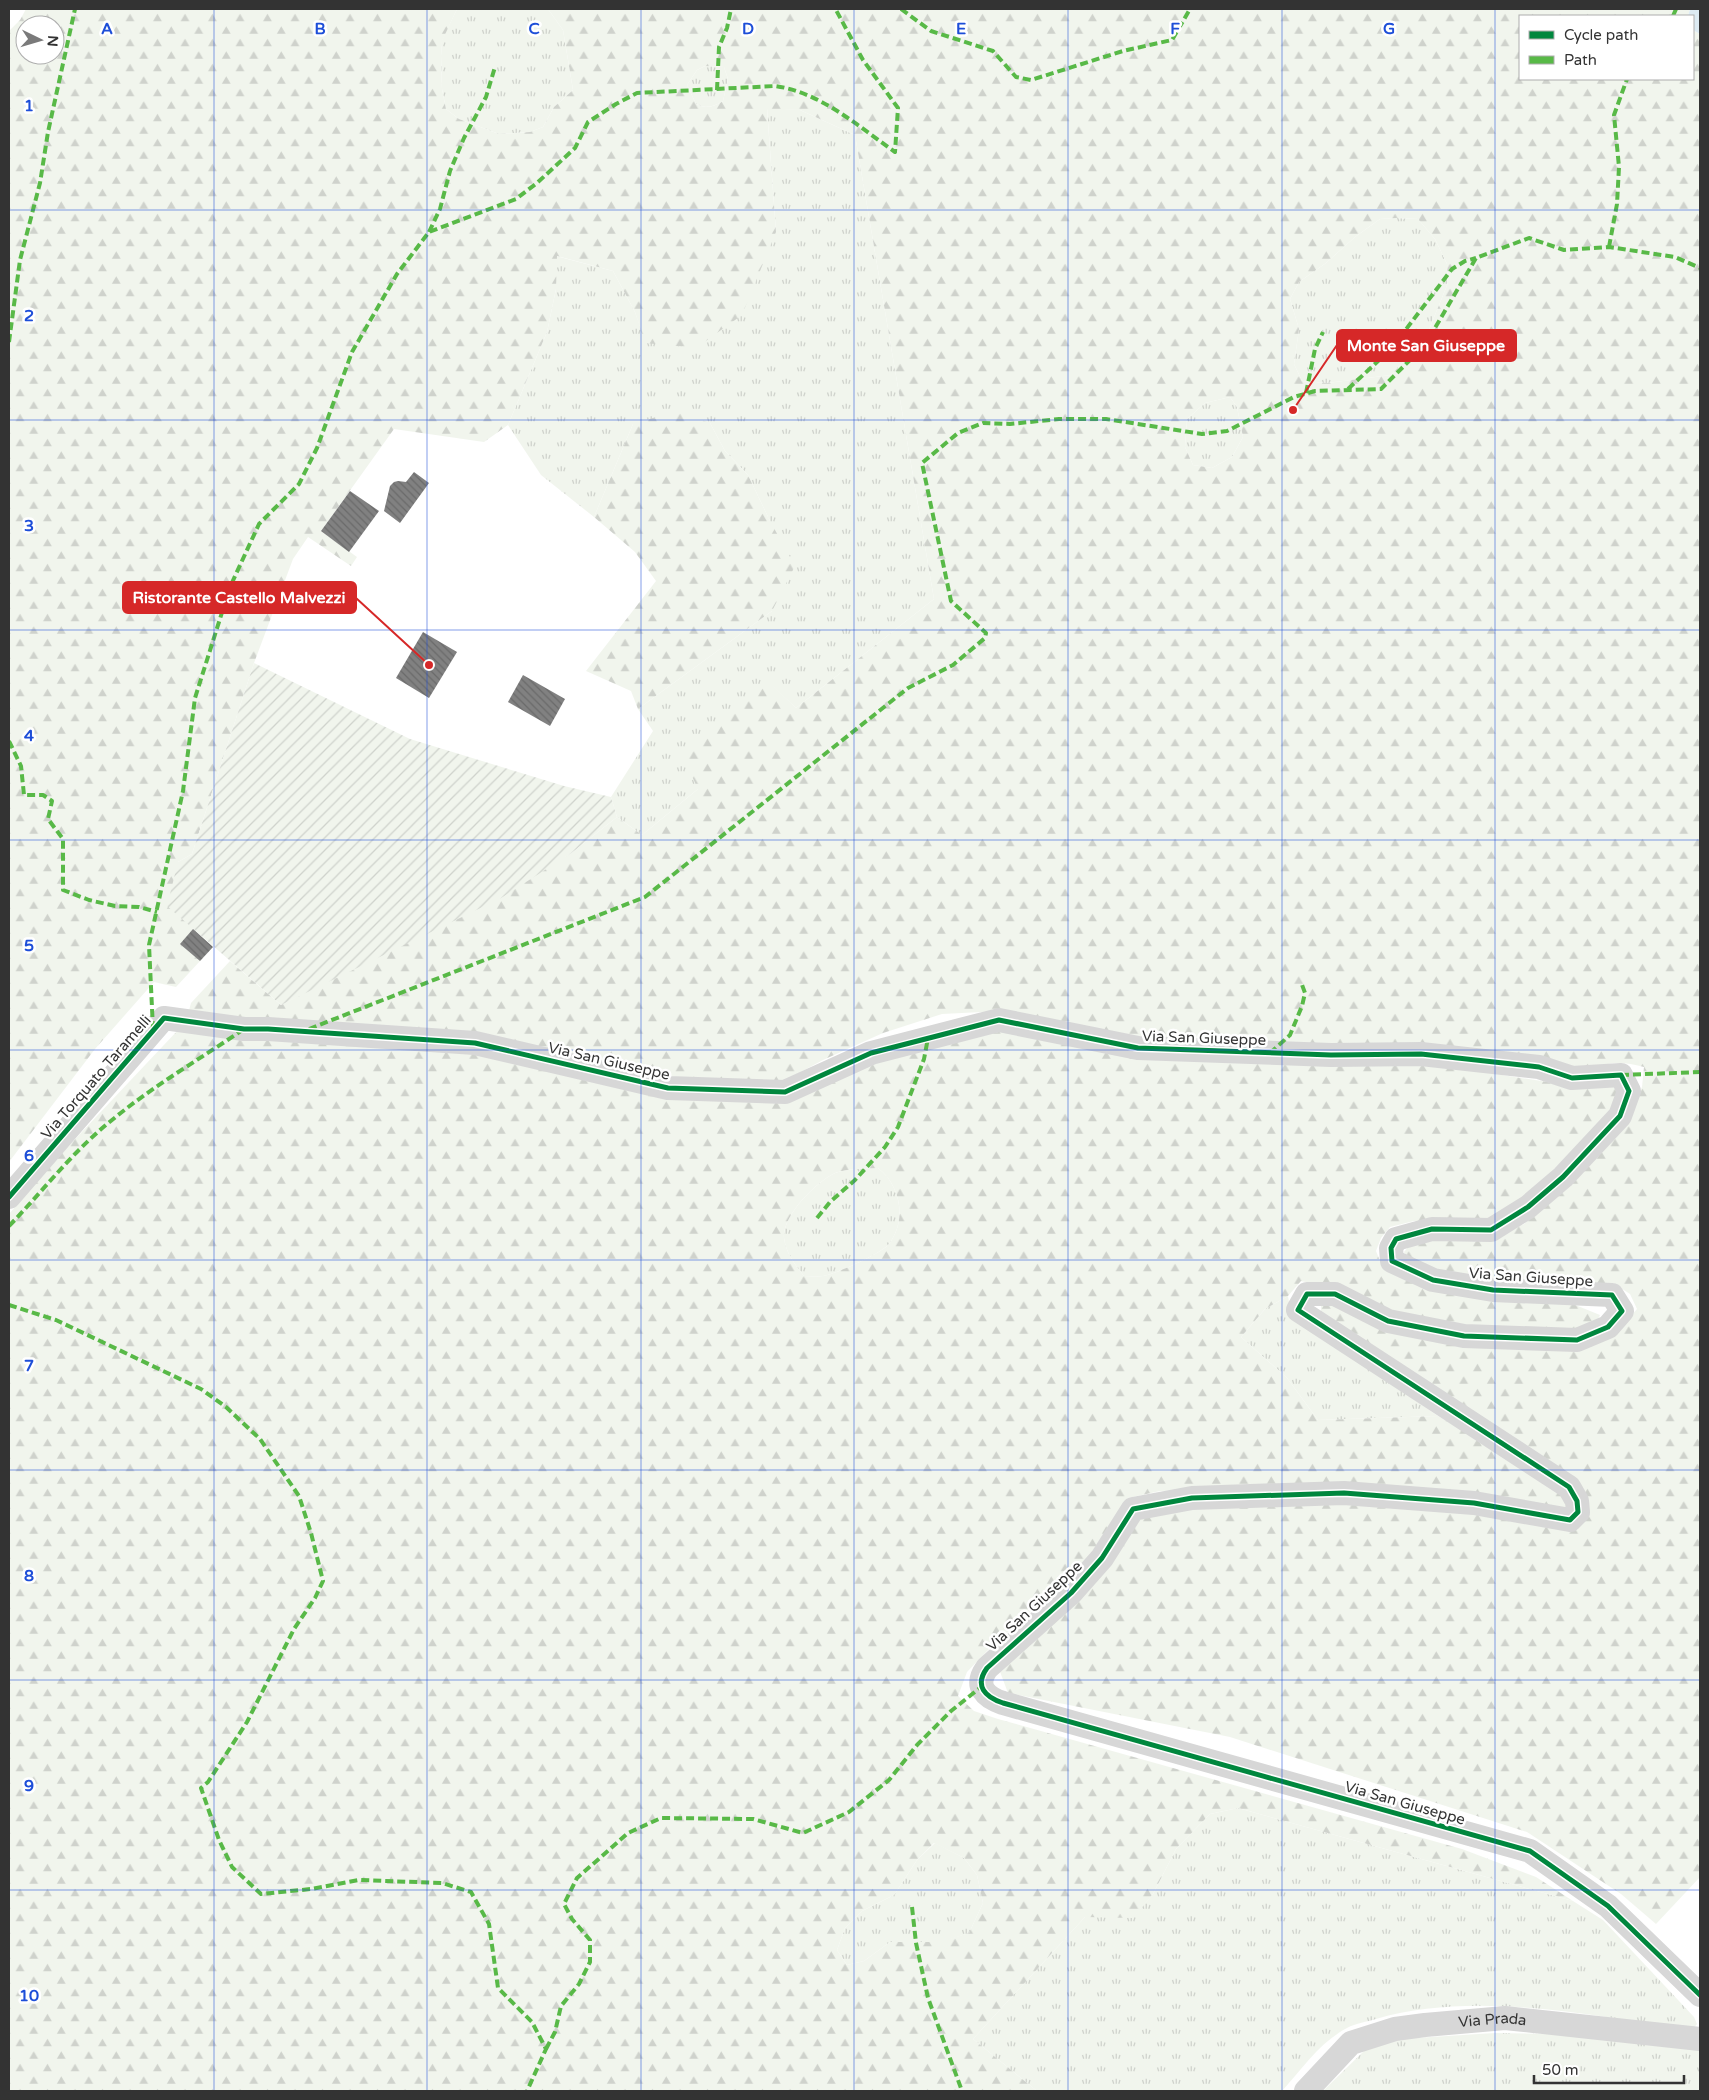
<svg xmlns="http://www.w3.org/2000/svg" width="1709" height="2100" viewBox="0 0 1709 2100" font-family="'Varela Round',sans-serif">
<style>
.grass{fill:url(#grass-tufts)}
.forest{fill:url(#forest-firs);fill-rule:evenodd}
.garden{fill:url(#garden-furrows)}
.water{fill:#ddebf3}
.building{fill:url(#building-back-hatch)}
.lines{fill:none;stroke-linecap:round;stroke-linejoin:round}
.street{stroke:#d7d7d7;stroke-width:24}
.quiet{stroke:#58b947;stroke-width:4;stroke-dasharray:8 4;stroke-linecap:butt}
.cycleway-casing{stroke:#fff;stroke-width:8}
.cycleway{stroke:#00873e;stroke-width:5}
.grid{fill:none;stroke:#1d4ed8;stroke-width:1;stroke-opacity:0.55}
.labels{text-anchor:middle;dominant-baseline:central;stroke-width:5;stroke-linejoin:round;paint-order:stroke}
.street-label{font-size:15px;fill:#333;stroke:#fff}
.grid-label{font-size:16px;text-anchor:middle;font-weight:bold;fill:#1d4ed8;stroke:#fff;stroke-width:5;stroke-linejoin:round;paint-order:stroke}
.leader{fill:none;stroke:#d62828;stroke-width:2}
.callout-dot{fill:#d62828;stroke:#fff;stroke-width:2}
.callout{fill:#d62828;stroke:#d62828;stroke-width:2}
.callout-label{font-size:16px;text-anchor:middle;font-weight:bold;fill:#fff}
</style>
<defs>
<pattern id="grass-tufts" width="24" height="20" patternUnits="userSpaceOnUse" patternTransform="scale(1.25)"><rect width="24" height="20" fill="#f1f5ed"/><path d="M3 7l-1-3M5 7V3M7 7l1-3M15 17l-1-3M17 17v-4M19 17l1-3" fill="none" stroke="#cfd2cc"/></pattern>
<pattern id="forest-firs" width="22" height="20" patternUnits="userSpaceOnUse" patternTransform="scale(1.25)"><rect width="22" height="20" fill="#f1f5ed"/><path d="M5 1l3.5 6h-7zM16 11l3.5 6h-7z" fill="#cfd2cc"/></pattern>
<pattern id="garden-furrows" width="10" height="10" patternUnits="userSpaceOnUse" patternTransform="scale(1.25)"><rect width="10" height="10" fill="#f1f5ed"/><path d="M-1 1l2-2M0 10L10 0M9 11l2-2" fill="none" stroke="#cfd2cc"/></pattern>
<pattern id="building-back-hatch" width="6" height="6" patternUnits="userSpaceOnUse" patternTransform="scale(1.25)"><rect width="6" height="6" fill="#818181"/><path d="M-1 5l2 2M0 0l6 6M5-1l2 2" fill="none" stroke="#6a6a6a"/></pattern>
</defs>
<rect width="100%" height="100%" fill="#fff"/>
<g class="grass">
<path d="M457,9H548L563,30L573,90L554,107L543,127L530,132L499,134L459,119L446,109L442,89L441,56L442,40Z"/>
<path d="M705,66L724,67L728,79L723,101C713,107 707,109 696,104L687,85L697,70Z"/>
<path d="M767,108L800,110L855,135L934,599L796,708L767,681L698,789L642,835L617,817L611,797L653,731L638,709L772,611L770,521L748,475L725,451L710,423L633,424L594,517L541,475L508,425L547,332L556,289V256L613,271L635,312L646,343L776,232Z"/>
<path d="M1396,218L1418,219L1435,239L1447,264L1448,283L1426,337L1391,375L1327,383L1302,381L1294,364L1299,329L1290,299L1299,282L1326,263L1355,237L1380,219Z"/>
<path d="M1230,397L1237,407L1243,437L1232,457L1212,468L1193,465L1185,447L1187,419L1205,403Z"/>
<path d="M878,1168C901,1186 907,1220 889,1244C882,1253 836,1274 823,1276C817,1277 810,1276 804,1276C795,1265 786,1253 784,1238C782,1216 816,1182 835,1173C848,1168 865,1169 878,1168Z"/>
<path d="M1288,1296L1291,1314L1438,1416L1318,1420L1287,1378L1241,1337L1265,1309Z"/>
<path d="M1238,1808L1573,1901L1603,1920L1694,2017L1697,2024L1694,2028L1690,2029C1589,2016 1476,1990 1376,2019C1367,2022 1356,2023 1347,2028C1320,2042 1302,2069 1282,2091H1037L973,2039L1085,1917H1133L1153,1894L1176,1849L1210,1814Z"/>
<path d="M935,1843L964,1858L977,1875L983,1903L969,1933L939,1943L890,1942L864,1961L847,1965L837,1950L845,1928L862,1911L894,1895L917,1860Z"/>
<path d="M1495,2033L1552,2034L1700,2047V2091H1323L1368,2047L1399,2039Z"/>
</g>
<g class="forest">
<path d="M26,9H457L442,41L441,56L442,89L446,109L459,119L499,134L530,132L543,127L554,107L573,90L563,30L548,9H1690L1688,16H1520V79H1693V30L1700,34V1877L1656,1924L1621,1894L1527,1832L1230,1737L1008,1693L999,1669L1144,1513L1236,1501L1586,1509L1321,1318V1305L1336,1302L1394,1330L1618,1331L1637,1309L1630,1294L1613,1283L1543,1287L1484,1283L1409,1263L1404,1252L1414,1240L1497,1234L1524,1224L1562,1187L1633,1106L1642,1087L1644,1067C1623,1062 1612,1061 1592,1069L1204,1044L1116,1034L1002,1011L942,1014L883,1033L823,1060L784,1081L688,1079L188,1014L191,1003L230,961L281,1005L570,854L617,817L642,835L698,789L683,757L767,680L796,708L934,599L855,135L800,110L767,109L776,232L742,315L696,348L645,343L635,312L613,271L557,256L556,289L547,332L508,425L484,442L394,429L321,531L357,557L351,566L308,537L293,559L254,663L192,854L178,862L193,929L213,947L176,987L154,982L95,1049L9,1162V31L20,20ZM25,25H55V55H25ZM705,66L724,67L728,79L723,101C713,107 707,109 696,104L687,85L697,70ZM1396,218L1418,219L1435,239L1447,264L1448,283L1426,337L1391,375L1327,383L1302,381L1294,364L1299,329L1290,299L1299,282L1326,263L1355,237L1380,219ZM1230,397L1237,407L1243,437L1232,457L1212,468L1193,465L1185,447L1187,419L1205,403Z"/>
<path d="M676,411L710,423L725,451L748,475L770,521L795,566L772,611L638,709L631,691L586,671L656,581L635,552L594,517L633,424Z"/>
<path d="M179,1029L479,1052L787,1099L879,1060L1007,1030L1425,1063L1567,1085L1611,1081L1618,1092V1106L1533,1190L1496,1219L1414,1221L1390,1227L1381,1238L1376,1251L1380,1261L1387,1271L1558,1298L1600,1315L1596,1323L1575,1333L1480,1331L1397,1316L1338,1289L1301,1281L1288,1296L1265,1309L1241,1337L1287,1378L1318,1420L1438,1416L1565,1490L1571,1502L1560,1514L1288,1486L1160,1491L1128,1498L1081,1568L991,1647L967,1672L958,1696L974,1711L998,1719L1462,1849L1536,1877L1573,1901L1238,1808L1210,1814L1176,1849L1153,1894L1133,1918L1085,1917L973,2039L1037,2091H9V1214L62,1153ZM878,1168C901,1186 907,1220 889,1244C882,1253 836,1274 823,1276C817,1277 810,1276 804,1276C795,1265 786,1253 784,1238C782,1216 816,1182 835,1173C848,1168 865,1169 878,1168ZM934,1843L964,1858L977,1875L983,1903L969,1933L939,1942H890L864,1961L847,1965L837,1950L845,1928L862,1911L894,1895L917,1860Z"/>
</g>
<path class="garden" d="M254,663L410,739L564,786L611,797L617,817L570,854L501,898L281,1005L167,906L178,862L192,854Z"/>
<path class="water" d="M1690,9H1700V34L1693,30V16H1688Z"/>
<g class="building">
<path d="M414,472L429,483L400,523L384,511L390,486L394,482L398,481L406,482Z"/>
<path d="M350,491L379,511L349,552L321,531Z"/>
<path d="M423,632L457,652L429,698L396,678Z"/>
<path d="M523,675L565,699L550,726L508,702Z"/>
<path d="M193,929L213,947L200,961L180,944Z"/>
</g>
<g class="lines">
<g class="street">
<path d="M9,1197L164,1018L244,1029H268L475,1043L668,1088L785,1092L871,1053L999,1020L1138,1048L1331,1055L1421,1054L1539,1067L1572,1078L1621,1075L1629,1091L1620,1116L1563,1177L1528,1207L1491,1230L1432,1229L1396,1239L1391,1248L1392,1261L1433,1280L1493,1290L1612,1295L1622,1311L1608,1327L1577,1340L1464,1336L1388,1321L1335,1294H1307L1298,1310L1569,1487L1577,1501L1578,1512L1570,1520L1474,1503L1344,1493L1192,1498L1133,1509L1102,1558L1071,1593L987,1668C974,1686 985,1697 1003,1703L1530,1851L1608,1906L1700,1995"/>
<path id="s1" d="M1306,2091L1351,2043L1395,2029L1425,2025L1505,2018L1700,2039"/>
</g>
<g class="quiet">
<path d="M901,9L931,31L993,51L1016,77L1031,80L1123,51L1172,40L1190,9"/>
<path d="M1673,16L1676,9"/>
<path d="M717,90L719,47L727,28L731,9"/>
<path d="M429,232L440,209L450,171L464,138L486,97L495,67"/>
<path d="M1609,247L1617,204L1619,167L1614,115L1627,79"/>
<path d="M9,342L20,260L40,183L48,132L75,9"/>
<path d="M1348,389L1391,349L1452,269L1465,261L1476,258"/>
<path d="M1306,393L1315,349L1323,332"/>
<path d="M9,741L21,766L24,795H43L52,801L48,819L63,839V890L89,900L115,906L139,907L157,912"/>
<path d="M153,1029L149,945L183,791L195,698L230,587L259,524L299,484L317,448L352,352L397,274L429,232L516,199L537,183L575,148L588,122L616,104L637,93L775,86C820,92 858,126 895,152L898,108L863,60L836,10L834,9"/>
<path d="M309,1029L645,897L908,688L953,665L985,638L986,633L951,601L922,463L958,433L983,423L1010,424L1059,419H1106L1202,434L1227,431L1294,397L1315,391L1381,389L1425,345L1476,258L1529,238L1564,250L1609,247L1675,257L1700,268"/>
<path d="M1270,1053L1290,1035L1302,1006L1305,993L1301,982"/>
<path d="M1621,1075L1700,1072"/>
<path d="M817,1218L830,1202L855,1180L885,1147L898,1127L924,1059L928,1038"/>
<path d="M9,1226C43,1191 73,1151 112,1120C153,1086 200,1059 244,1029"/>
<path d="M9,1305L56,1320L201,1389L226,1407L260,1439L299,1496L311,1533L323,1581L315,1598L294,1629L247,1722L208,1782L201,1788L219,1840L232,1867L261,1894L311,1889L359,1880L442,1883L471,1892L489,1924L498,1988L532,2022L546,2049L527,2091"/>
<path d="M912,1907L916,1943L928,1998L962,2091"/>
<path d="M546,2049L555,2032L561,2006L579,1984L590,1962V1940L572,1919L564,1904L577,1878L601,1857L628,1833L661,1818L753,1819L803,1833L849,1812L889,1780L917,1745L951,1711L981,1687"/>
</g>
<defs>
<path id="cycleway" d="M9,1197L164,1018L244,1029H268L475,1043L668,1088L785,1092L871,1053L999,1020L1138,1048L1331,1055L1421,1054L1539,1067L1572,1078L1621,1075L1629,1091L1620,1116L1563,1177L1528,1207L1491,1230L1432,1229L1396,1239L1391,1248L1392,1261L1433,1280L1493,1290L1612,1295L1622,1311L1608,1327L1577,1340L1464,1336L1388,1321L1335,1294H1307L1298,1310L1569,1487L1577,1501L1578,1512L1570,1520L1474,1503L1344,1493L1192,1498L1133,1509L1102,1558L1071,1593L987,1668C974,1686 985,1697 1003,1703L1530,1851L1608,1906L1700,1995"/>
</defs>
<use href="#cycleway" class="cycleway-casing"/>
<use href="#cycleway" class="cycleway"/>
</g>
<path class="grid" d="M214,9V2091M427,9V2091M641,9V2091M854,9V2091M1068,9V2091M1282,9V2091M1495,9V2091M9,210H1700M9,420H1700M9,630H1700M9,840H1700M9,1050H1700M9,1260H1700M9,1470H1700M9,1680H1700M9,1890H1700"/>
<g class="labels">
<g class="street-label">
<text transform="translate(1204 1038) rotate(2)">Via San Giuseppe</text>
<text transform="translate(609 1061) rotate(13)">Via San Giuseppe</text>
<text transform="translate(96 1077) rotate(-49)">Via Torquato Taramelli</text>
<text transform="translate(1531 1277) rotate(4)">Via San Giuseppe</text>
<text transform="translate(1034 1606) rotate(-43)">Via San Giuseppe</text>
<text transform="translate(1405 1803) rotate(16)">Via San Giuseppe</text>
<text stroke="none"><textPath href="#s1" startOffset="210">Via Prada</textPath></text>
</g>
</g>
<g class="grid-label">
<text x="107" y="34">A</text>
<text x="320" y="34">B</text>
<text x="534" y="34">C</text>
<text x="748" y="34">D</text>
<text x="961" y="34">E</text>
<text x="1175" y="34">F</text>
<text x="1389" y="34">G</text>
<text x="29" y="111">1</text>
<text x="29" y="321">2</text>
<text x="29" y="531">3</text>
<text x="29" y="741">4</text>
<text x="29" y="951">5</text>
<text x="29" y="1161">6</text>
<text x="29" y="1371">7</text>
<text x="29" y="1581">8</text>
<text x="29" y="1791">9</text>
<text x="29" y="2001">10</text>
</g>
<path class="leader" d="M1293 410L1337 345M429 665L356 598"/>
<g class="callout-dot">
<circle cx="1293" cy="410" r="5"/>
<circle cx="429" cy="665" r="5"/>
</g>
<g class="callout">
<rect x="1337" y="330" width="179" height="31" rx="5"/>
<rect x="123" y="582" width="233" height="31" rx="5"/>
</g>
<g class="callout-label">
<text x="1426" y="351">Monte San Giuseppe</text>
<text x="239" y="603">Ristorante Castello Malvezzi</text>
</g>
<rect width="1709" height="2100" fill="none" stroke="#333333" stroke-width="20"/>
<rect x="1519" y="15" width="175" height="65" fill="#ffffff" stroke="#adadad"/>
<rect x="1529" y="31" width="25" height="8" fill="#00873e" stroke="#adadad"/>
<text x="1564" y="40" font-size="15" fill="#333333">Cycle path</text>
<rect x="1529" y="56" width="25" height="8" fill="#58b947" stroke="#adadad"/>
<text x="1564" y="65" font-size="15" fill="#333333">Path</text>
<g transform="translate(40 40) rotate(95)"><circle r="24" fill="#ffffff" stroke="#adadad"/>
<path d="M0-4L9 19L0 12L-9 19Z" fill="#7a7a7a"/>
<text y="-8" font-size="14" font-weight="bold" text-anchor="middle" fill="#333333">N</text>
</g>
<path d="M1534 2075v8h150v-8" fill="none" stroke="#333333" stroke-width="2.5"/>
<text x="1542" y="2075" font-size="15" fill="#333333" stroke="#ffffff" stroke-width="4" paint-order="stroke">50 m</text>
</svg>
